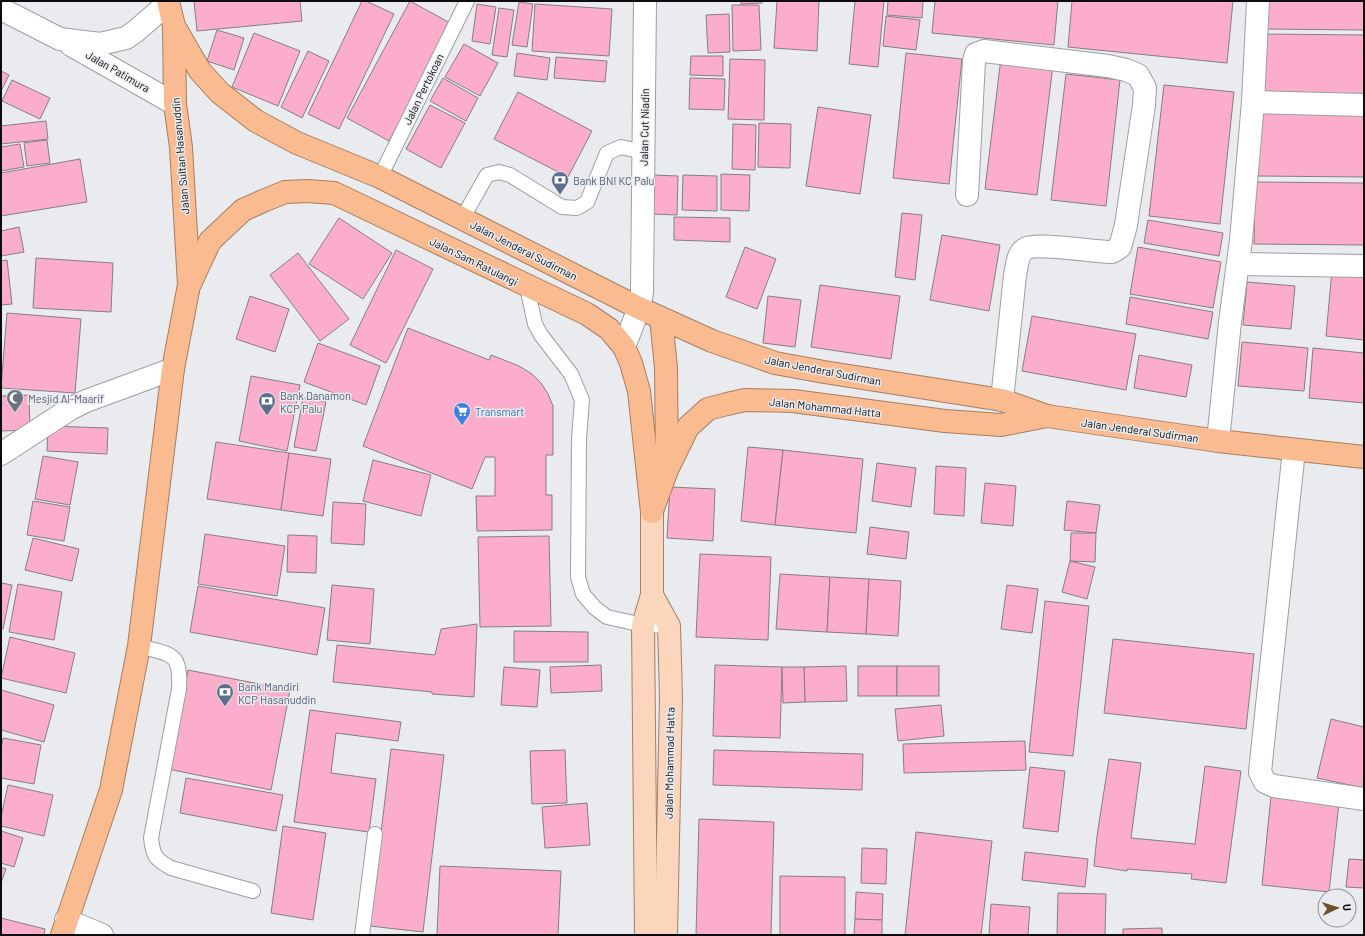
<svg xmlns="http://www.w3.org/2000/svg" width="1365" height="936" viewBox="0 0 1365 936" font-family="Barlow,sans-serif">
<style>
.building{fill:#fcadcb;stroke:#847f80}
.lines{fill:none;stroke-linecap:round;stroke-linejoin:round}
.lane-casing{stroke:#9d9fa3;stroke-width:16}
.street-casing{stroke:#9d9fa3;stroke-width:24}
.primary-casing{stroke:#a67e62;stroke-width:24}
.highway-casing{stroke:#a67e62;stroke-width:24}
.lane{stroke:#fff;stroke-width:14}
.street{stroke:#fff;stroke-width:22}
.primary{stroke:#fbd6bc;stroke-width:22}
.highway{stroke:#f9bb8f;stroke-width:22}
.labels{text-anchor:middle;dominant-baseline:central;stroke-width:3;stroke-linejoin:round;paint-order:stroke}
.street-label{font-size:11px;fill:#0c0c0e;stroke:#e9ebef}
.service-label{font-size:11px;fill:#4e5e75;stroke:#e9ebef;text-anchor:start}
.worship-label{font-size:11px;fill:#5b616d;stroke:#e9ebef;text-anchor:start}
.shop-label{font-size:11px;fill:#366cbe;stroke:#e9ebef;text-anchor:start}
</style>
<rect width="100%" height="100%" fill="#e9ebef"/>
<g class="building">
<path d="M194,1H300L302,21L197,31Z"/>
<path d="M362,1H366L394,14L339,129L308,114Z"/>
<path d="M410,1L452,24L389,141L347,118Z"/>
<path d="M741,1H762V3L741,4Z"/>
<path d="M777,1H819L817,51L774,48Z"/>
<path d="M855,1H884L878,67L849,64Z"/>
<path d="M888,1H923L922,18L887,15Z"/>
<path d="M935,1H1058L1054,45L932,33Z"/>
<path d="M1072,1H1233L1227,63L1068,47Z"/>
<path d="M1264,1H1364V30L1264,29Z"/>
<path d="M519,2L533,4L527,47L512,45Z"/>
<path d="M477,4L496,7L490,44L472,41Z"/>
<path d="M535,4L612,9L609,56L532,51Z"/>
<path d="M732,5H759L761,50L733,51Z"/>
<path d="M499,8L514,10L507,57L492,55Z"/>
<path d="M729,14L730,52L708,53L706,15Z"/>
<path d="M886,16L920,20L916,50L883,46Z"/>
<path d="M217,30L244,38L234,70L207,61Z"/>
<path d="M254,33L300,51L278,106L232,87Z"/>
<path d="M1261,34L1364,35V96L1260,95Z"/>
<path d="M464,44L498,63L480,96L445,77Z"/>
<path d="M308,51L329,61L302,118L281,107Z"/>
<path d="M517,53L550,58L547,80L514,76Z"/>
<path d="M906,53L962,59L949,184L893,178Z"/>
<path d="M691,56H723V76L690,75Z"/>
<path d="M556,57L607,61L605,82L554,78Z"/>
<path d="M1001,58L1053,65L1037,195L985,189Z"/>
<path d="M730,59L765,60L764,120L728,119Z"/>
<path d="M1,71L9,75L1,91Z"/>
<path d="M1066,74L1120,80L1106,206L1051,200Z"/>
<path d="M443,78L478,98L466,121L430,101Z"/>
<path d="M690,78L725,79L724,110L689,109Z"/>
<path d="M12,80L50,98L40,119L2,101Z"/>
<path d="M1164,85L1234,92L1220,224L1149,216Z"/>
<path d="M518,92L592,131L568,177L494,139Z"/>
<path d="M430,105L465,123L441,168L406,149Z"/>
<path d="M818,107L871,115L860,194L806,186Z"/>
<path d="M1259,111L1364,112V177L1258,176Z"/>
<path d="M46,121L48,139L1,144V126Z"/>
<path d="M759,123L791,124L790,168L758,167Z"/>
<path d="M733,124L756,125L755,170L732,169Z"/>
<path d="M47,140L50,163L27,166L24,143Z"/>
<path d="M20,144L24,167L1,171V147Z"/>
<path d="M80,159L87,202L1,216V173Z"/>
<path d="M721,174L750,175L749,211L721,210Z"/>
<path d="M653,175L678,176L677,215L651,214Z"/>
<path d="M683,175L717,176V211L682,210Z"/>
<path d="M1255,182L1364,183V245L1254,244Z"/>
<path d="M902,213L922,215L915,280L895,277Z"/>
<path d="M674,217L730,218V242L674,240Z"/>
<path d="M339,218L392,253L363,299L309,264Z"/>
<path d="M1148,220L1223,233L1219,256L1144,243Z"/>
<path d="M19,227L24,252L1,256V231Z"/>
<path d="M942,235L1000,245L989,311L930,300Z"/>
<path d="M745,247L776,259L757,309L726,297Z"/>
<path d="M1138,247L1221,262L1213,308L1130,294Z"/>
<path d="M396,250L433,269L386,363L350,345Z"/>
<path d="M298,253L349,319L320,341L270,275Z"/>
<path d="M36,258L113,263L111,312L33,308Z"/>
<path d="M7,260L12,304L1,305V261Z"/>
<path d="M1332,270L1364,273V340L1326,336Z"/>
<path d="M1247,282L1295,286L1291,329L1243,325Z"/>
<path d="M820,285L900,296L891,359L811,347Z"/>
<path d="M250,296L289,309L275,352L236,339Z"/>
<path d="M768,296L801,300L795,347L763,343Z"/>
<path d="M1130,297L1213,312L1208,339L1126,324Z"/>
<path d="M7,313L81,319L75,393L1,388Z"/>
<path d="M1032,316L1136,334L1126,390L1022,371Z"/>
<path d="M408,328L489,360L491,355L519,366L532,374L541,383L548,394L553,406V455H546V495H552V530L477,531L476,496H495V457H485L472,489L363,446Z"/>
<path d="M1242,342L1308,348L1304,391L1238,386Z"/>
<path d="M318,343L380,366L366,405L304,382Z"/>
<path d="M1313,348L1364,353V403L1309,398Z"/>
<path d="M1139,355L1192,365L1186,397L1134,388Z"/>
<path d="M251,376L300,385L287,451L239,441Z"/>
<path d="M29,395L30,430L1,431V396Z"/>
<path d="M303,398L326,402L316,451L294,447Z"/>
<path d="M48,426L108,428L107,454L47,451Z"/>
<path d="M216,442L289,453L281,510L207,499Z"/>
<path d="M748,447L783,450L775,525L741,521Z"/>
<path d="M783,450L863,459L856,533L775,525Z"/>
<path d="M289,453L331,459L323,516L281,510Z"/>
<path d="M43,456L78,462L70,505L35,499Z"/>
<path d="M373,460L431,475L421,516L363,501Z"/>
<path d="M877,463L916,468L911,507L872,501Z"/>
<path d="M936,466L966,468L964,516L934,514Z"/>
<path d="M985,483L1016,486L1013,526L981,523Z"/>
<path d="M670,487L715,489L713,541L667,538Z"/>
<path d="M33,501L70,507L64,541L27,535Z"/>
<path d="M1067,501L1100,505L1096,533L1064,530Z"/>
<path d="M333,502L366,504L364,545L331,543Z"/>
<path d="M870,527L909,532L906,559L867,554Z"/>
<path d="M1071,533H1096L1095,562L1070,561Z"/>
<path d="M205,534L285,546L277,596L198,584Z"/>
<path d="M288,535L317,536L316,573L287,572Z"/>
<path d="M549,536L551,626L480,627L478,537Z"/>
<path d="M33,538L79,549L72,581L25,570Z"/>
<path d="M700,554L771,557L768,640L696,637Z"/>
<path d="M1070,561L1095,567L1087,599L1062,592Z"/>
<path d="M780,574L830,577L827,632L776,629Z"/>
<path d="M830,577L869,579L866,634L827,632Z"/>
<path d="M869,579L901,581L898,636L866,634Z"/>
<path d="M1,583L12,585L3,629L1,628Z"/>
<path d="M18,584L62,592L54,640L9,632Z"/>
<path d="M332,585L374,589L370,644L327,640Z"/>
<path d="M1007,585L1038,589L1032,633L1001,629Z"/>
<path d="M198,586L325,608L317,655L190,632Z"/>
<path d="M1045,601L1089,606L1073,756L1029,752Z"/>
<path d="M477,624L474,697L432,694V692L333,682L337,645L435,655L441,629Z"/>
<path d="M514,631L588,632V662H514Z"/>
<path d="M10,637L75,653L66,693L1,678Z"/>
<path d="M1113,639L1254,654L1246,729L1104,713Z"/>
<path d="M601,665L602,691L551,693L550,667Z"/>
<path d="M715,665L782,667L780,738L713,736Z"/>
<path d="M846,666L847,701L805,702L804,667Z"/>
<rect x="858" y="666" width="39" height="30"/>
<rect x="897" y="666" width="42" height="30"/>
<path d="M504,667L540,670L537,707L501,705Z"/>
<path d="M782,667H804L805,702L783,703Z"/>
<path d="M188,670L290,690L271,790L168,769Z"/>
<path d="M1,690L54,705L44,742L1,730Z"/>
<path d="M941,705L944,736L898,741L895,709Z"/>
<path d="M310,710L401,722L398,741L336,733L331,773L376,779L369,832L294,822Z"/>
<path d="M1331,719L1364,727V788L1317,778Z"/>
<path d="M3,738L41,745L34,784L1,778V749Z"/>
<path d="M1025,741L1026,770L904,773L903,744Z"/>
<path d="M391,749L444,755L423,932L370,926Z"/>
<path d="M565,750L567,803L532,804L530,751Z"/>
<path d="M714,750L863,754L862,790L713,785Z"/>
<path d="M1109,759L1141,763L1131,838L1195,844L1205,766L1241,771L1226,883L1191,879L1192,874L1127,869V871L1094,866L1097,836Z"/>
<path d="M1030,767L1065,771L1058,832L1023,828Z"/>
<path d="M186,778L283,795L276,831L180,813Z"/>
<path d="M8,785L53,795L44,836L1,826V817Z"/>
<path d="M1271,796L1339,803L1329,892L1262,885Z"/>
<path d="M587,803L590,845L545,848L542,807Z"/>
<path d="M699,819L774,822L771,935H696Z"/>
<path d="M283,826L326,833L313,920L271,913Z"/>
<path d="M1,831L23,838L14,867L1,863Z"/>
<path d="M916,832L992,841L981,935H905Z"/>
<path d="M862,848L887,849L886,884L861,883Z"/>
<path d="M1025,852L1088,859L1085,887L1022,880Z"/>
<path d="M1349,859L1364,860V888L1346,887Z"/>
<path d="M440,866L561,871L558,935H437Z"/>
<path d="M1,867L6,869L1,883Z"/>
<path d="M780,876L845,877V935H780Z"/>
<path d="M856,892L883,894L882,920L855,919Z"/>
<path d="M1058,893L1106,894L1105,935H1057Z"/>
<path d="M991,904L1030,907L1028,935H989Z"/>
<path d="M1,918L45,929L44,935H1Z"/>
<path d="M855,919L882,920V935H854Z"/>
<path d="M1162,928V935H1123V929Z"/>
</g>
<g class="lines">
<defs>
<g id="lane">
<path d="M380,177L467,1"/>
<path d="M462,219L487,175L499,172L510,175L562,207L577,208L587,202L607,153L621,147L643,152"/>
<path d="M527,287L535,324L541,335L571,374L582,400L579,438L578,577L583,594L595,608L607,617L643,625L669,626"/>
<path d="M139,646C171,655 181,651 179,689L151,838C153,856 155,859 171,868L253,891"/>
<path d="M362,935L375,834"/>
</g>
<g id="street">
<path d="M1,9L60,39L100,44L126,38L136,31L168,3"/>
<path d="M71,45L175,104"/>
<path d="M1253,102L1364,105"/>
<path d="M967,195L974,61L976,54L984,51L1108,66L1126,70L1138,75L1145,88L1144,105L1126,225L1120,247L1112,252C1095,252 1036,242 1025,249C1017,254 1017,267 1015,275L1002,400"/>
<path d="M1239,264L1364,266"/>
<path d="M624,347L639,308L642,292L645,1"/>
<path d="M1218,441L1230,322L1241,240L1253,102L1258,1"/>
<path d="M1294,450L1260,772L1265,782L1274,786L1364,799"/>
<path d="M1,454L70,409L86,401L173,369"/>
<path d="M66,920L102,935"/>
</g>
<g id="primary">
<path d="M652,595L669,626L671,697L666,935"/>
<path d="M646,935L643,625L652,595V512"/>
</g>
<g id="highway">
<path d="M168,1L174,26L200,71L220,93L256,121L297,143L380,177L639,308L712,341L775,363L824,372L1002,400L1047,416L1218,441L1364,457"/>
<path d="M190,284L210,241L243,210L263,201L285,192L308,191L334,193L587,314L609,329L624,347L631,363L639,391L652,512"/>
<path d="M661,318L666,368L667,467"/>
<path d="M653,508L667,470L688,427L708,409L727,404L745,400L793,401L945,421L1001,425L1047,416"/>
<path d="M62,935L111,790L139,646L173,369L189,285L181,147L175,104L174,27"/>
</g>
</defs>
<use href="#lane" class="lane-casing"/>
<use href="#street" class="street-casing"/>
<use href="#primary" class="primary-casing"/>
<use href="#highway" class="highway-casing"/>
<use href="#lane" class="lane"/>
<use href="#street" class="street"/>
<use href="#primary" class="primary"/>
<use href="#highway" class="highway"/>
</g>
<defs>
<symbol id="bank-pin" viewBox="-11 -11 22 30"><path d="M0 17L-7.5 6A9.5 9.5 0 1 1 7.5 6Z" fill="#5c6f8a" stroke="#e9ebef"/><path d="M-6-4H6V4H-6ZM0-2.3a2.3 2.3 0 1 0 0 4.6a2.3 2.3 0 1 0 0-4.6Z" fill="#fff"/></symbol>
<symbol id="mosque-pin" viewBox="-11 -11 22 30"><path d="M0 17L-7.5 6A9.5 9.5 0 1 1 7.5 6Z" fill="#6b7280" stroke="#e9ebef"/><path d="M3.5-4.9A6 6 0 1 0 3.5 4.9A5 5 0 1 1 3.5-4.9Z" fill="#fff"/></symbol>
<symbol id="supermarket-pin" viewBox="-11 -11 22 30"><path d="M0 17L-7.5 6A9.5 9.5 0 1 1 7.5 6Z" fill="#3f7fe0" stroke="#e9ebef"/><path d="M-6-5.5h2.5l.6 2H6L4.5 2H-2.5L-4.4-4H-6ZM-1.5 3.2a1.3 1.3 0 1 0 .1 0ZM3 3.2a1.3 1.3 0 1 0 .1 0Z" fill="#fff"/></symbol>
</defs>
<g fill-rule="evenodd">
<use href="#bank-pin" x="550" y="170" width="20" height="27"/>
<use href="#mosque-pin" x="5" y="388" width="20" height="27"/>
<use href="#bank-pin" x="257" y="391" width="20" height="27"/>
<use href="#supermarket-pin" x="452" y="401" width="20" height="27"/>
<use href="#bank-pin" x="215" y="682" width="20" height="27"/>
</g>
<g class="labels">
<g class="street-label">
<text transform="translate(118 71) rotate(30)">Jalan Patimura</text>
<text transform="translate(423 89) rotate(-64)">Jalan Pertokoan</text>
<text transform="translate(644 127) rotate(-89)">Jalan Cut Niadin</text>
<text transform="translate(180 156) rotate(-95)">Jalan Sultan Hasanuddin</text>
<text transform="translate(524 250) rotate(27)">Jalan Jenderal Sudirman</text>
<text transform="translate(474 261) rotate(26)">Jalan Sam Ratulangi</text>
<text transform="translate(823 370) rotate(11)">Jalan Jenderal Sudirman</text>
<text transform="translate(825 407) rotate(6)">Jalan Mohammad Hatta</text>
<text transform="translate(1140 430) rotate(8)">Jalan Jenderal Sudirman</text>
<text transform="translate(669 763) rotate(-89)">Jalan Mohammad Hatta</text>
</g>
<g class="service-label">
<text x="573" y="180">Bank BNI KC Palu</text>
<text x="280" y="395">Bank Danamon<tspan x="280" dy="13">KCP Palu</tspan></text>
<text x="238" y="686">Bank Mandiri<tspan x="238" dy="13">KCP Hasanuddin</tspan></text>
</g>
<g class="worship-label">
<text x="28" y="398">Mesjid Al-Maarif</text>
</g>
<g class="shop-label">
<text x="475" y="411">Transmart</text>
</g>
</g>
<rect width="1365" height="936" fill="none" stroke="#0c0c0e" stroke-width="4"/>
<g transform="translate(1337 908) rotate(86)"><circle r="19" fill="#e9ebef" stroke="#919295"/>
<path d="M0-3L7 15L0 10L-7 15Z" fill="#705026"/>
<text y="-6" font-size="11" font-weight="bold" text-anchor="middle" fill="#0c0c0e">U</text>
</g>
</svg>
